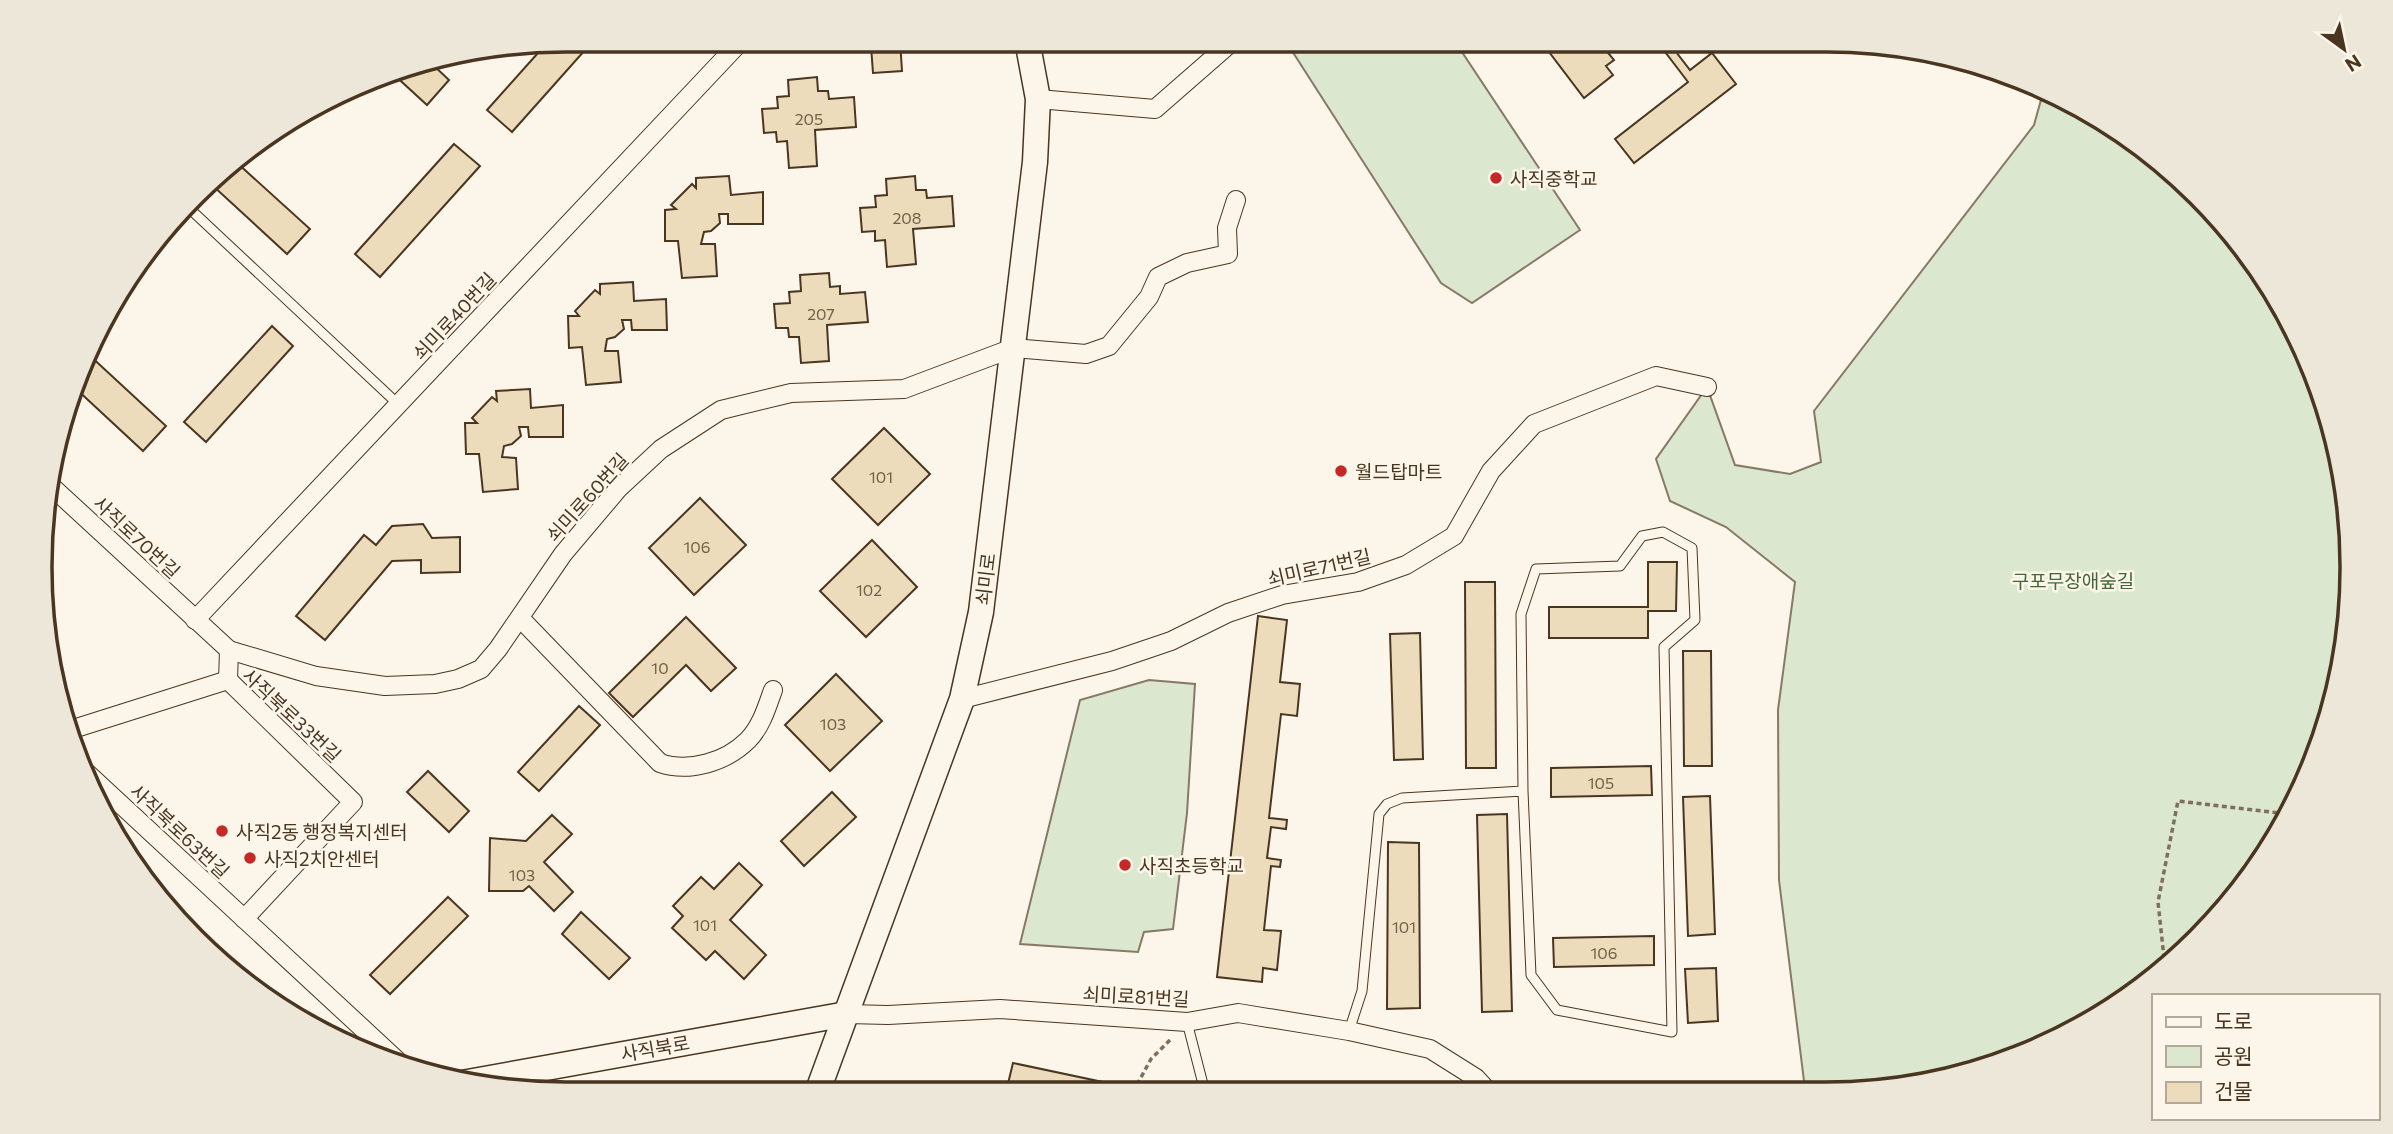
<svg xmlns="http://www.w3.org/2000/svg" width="2393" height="1134" viewBox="0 0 2393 1134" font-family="Commissioner,'Noto Sans KR',sans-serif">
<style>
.green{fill:#dce7d0;stroke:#887966;stroke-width:2}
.building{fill:#ecdcbc;stroke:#4a3520;stroke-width:2}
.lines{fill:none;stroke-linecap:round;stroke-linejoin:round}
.lane-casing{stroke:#4a3520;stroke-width:11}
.street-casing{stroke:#4a3520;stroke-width:20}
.secondary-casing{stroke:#4a3520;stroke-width:27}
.path{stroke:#7f6f5c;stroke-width:3.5;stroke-dasharray:5 3.5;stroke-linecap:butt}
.lane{stroke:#fbf6e9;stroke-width:9}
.street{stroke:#fbf6e9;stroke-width:18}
.secondary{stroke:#fbf6e9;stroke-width:24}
.poi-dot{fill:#c62828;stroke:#fbf6e9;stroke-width:2.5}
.labels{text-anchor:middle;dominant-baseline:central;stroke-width:5;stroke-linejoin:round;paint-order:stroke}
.number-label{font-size:16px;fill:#725f47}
.poi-label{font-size:19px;fill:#4a3520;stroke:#fbf6e9;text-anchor:start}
.street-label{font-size:19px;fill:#4a3520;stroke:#fbf6e9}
.park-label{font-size:19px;fill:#436837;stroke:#fbf6e9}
.rim{fill:none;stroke:#4a3520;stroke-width:3.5}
</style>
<rect width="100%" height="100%" fill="#fbf6e9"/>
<g class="green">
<path d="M1285,40H1454L1580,230L1472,303L1441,283Z"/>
<path d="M2044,89L2119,129L2199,195L2264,275L2313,366L2343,465L2353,567L2343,670L2312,769L2244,887L2147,985L2028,1053L1895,1089H1805L1779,880L1778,710L1795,582L1726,527L1670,501L1656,459L1707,387L1735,465L1790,474L1821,462L1814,411L2034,125Z"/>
<path d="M1149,680L1195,684L1187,813L1173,929L1144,932L1138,952L1020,944L1080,700Z"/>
</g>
<g class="building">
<path d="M567,40H594L512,132L487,110L546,44Z"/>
<path d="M861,40H900L902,71L873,73L871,46L862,47Z"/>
<path d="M1540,40H1604L1600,43L1614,60L1606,66L1613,75L1584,98Z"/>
<path d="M1656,40H1676L1670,44L1690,70L1712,53L1736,84L1634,163L1615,139L1688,82Z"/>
<path d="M431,63L449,80L427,105L391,72Z"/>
<path d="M817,77L818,91H828L829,99L854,97L856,127L815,130L817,166L789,168L787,141L777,142L776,132L764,133L762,109L778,108L777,97L789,96L788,80Z"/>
<path d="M454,144L480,166L380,277L355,254Z"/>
<path d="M235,161L310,229L287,254L212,185Z"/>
<path d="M729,176L731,195L763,192V224H728V214H719L720,223L711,231L704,232L701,244H715L717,276L682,278L678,241H665V210L676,209L671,205L692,184L696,188V178Z"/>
<path d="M915,176L916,190H926L927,198L952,196L954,226L913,229L916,264L887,267L885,240L875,241V231L862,232L860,208L876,207L875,196L887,195L886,179Z"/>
<path d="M829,273L830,287L840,286V294L865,292L868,322L827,325L829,361L801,363L799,337H789L788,328H776L774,304L790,303L789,292L801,291L800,275Z"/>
<path d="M633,282L634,301L666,299L667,330H632L631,320H622L624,329L615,337L607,339L605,351H618L621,382L586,385L582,347L569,348L568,316H579L575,311L595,290L600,294V284Z"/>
<path d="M272,326L293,346L206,442L184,422Z"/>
<path d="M87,353L166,426L143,451L74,387Z"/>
<path d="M530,389L531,408L563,405V437H529L528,427H519L521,436L512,444L504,446L502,457L516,458L518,489L483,492L479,454H466L465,423H477L472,418L492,397L497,401L496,391Z"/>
<path d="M884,428L930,474L878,525L832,479Z"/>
<path d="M700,498L746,545L694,595L649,548Z"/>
<path d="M423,524L432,538L460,537V572L421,573V560L392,561L325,640L296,616L364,535L376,545L392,526Z"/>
<path d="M872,540L917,587L866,637L820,591Z"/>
<path d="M1648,562H1677L1676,611H1648V638H1549V607H1648Z"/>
<path d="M1465,582H1495L1496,768H1466Z"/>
<path d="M1258,616L1287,620L1280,682L1300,684L1297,716L1281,714L1269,818L1287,820L1286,829L1271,827L1267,858L1281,860L1280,867L1271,866L1264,930L1281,931L1277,970L1263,968L1262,982L1217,977Z"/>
<path d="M686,617L736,668L711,691L686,665L633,717L609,693Z"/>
<path d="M1420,633L1423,759L1394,760L1390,634Z"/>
<path d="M1683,651H1711L1712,766H1684Z"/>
<path d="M836,674L882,721L830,771L785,725Z"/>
<path d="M579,706L600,725L539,791L518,772Z"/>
<path d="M1651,766L1652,795L1551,797V768Z"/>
<path d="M428,771L469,811L449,832L407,792Z"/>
<path d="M832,792L856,817L804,866L781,841Z"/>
<path d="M1710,796L1715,934L1688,936L1683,797Z"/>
<path d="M1507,814L1512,1011L1482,1012L1477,815Z"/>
<path d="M552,815L572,834L544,862L573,892L554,911L529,886L523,891H489L490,838L526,841Z"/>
<path d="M1388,842L1419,843L1420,1008L1387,1009Z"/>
<path d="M739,863L762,885L730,920L766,955L744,979L715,951L706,960L672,928L683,916L673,906L701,877L714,889Z"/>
<path d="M142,877L246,976L244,978L219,963Z"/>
<path d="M448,897L468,916L390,994L370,975Z"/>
<path d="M581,912L630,958L609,979L562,934Z"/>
<path d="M1654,936V965L1554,967L1553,938Z"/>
<path d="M1716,968L1718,1021L1688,1023L1685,969Z"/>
<path d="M1013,1063L1150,1092H1006Z"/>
</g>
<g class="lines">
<defs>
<g id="lane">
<path d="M190,209L399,405"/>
<path d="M1187,1022L1205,1092"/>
<path d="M1349,1031L1362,991L1379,814L1387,804L1402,798L1523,791L1521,614L1536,569L1620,566L1642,536L1663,532L1692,548L1695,620L1664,647L1672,1032L1557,1010L1531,975L1523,791"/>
</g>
<g id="street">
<path d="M1038,99L1155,109L1234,40"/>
<path d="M50,485L229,650L228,680"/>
<path d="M520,618L660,763C689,773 726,762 748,740C761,727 767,707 773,690"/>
<path d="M195,620L742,40"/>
<path d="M229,650L316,676L385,686L435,684L458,679L481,669L498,649L563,554L618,489L661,449L721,410L791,393L904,389L1013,348L1086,354L1109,346L1149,297L1158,277L1187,263L1228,254L1227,228L1236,200"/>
<path d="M228,680L353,802L244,919"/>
<path d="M962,699L1112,661L1171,641L1228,613L1282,595L1358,582L1406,565L1454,536L1491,471L1534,424L1656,376L1707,387"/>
<path d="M73,729L228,680"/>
<path d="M87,773L401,1064"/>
<path d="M847,1014L888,1015L1000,1009L1187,1022L1238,1013L1349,1031L1430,1049L1476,1078L1488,1091"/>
</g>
<g id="secondary">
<path d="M462,1083L847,1014"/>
<path d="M817,1093L962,699L981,612L1035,162L1038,99L1027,40"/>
</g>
</defs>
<use href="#lane" class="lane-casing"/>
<use href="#street" class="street-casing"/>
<use href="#secondary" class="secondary-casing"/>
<g class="path">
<path d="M2165,967L2158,902L2178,801L2287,814"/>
<path d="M1133,1092L1151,1059L1170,1040"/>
</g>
<use href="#lane" class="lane"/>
<use href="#street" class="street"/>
<use href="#secondary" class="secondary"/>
</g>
<g class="poi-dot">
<circle cx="1496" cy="178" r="7"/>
<circle cx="1341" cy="471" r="7"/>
<circle cx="222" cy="831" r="7"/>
<circle cx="250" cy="858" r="7"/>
<circle cx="1125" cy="865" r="7"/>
</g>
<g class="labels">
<g class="number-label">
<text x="809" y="118">205</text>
<text x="907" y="217">208</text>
<text x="821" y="313">207</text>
<text x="881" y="476">101</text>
<text x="697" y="546">106</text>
<text x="869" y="589">102</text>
<text x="660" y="667">10</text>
<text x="833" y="723">103</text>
<text x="1601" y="782">105</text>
<text x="522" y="874">103</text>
<text x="705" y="924">101</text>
<text x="1404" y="926">101</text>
<text x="1604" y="952">106</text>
</g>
<g class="poi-label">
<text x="1510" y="178">사직중학교</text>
<text x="1355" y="471">월드탑마트</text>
<text x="236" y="831">사직2동 행정복지센터</text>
<text x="264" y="858">사직2치안센터</text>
<text x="1139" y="865">사직초등학교</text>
</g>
<g class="street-label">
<text transform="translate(454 316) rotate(-47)">쇠미로40번길</text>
<text transform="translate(587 497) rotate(-48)">쇠미로60번길</text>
<text transform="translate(137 537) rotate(43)">사직로70번길</text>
<text transform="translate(1319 567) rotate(-13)">쇠미로71번길</text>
<text transform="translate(985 579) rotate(-83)">쇠미로</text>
<text transform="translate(292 715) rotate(43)">사직북로33번길</text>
<text transform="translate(180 831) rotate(43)">사직북로63번길</text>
<text transform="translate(1136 996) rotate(3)">쇠미로81번길</text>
<text transform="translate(655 1048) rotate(-10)">사직북로</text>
</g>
<g class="park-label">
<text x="2073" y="580">구포무장애숲길</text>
</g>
</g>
<path d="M0 0H2393V1134H0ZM566 52H1826A514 514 0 0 1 2340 566V568A514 514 0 0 1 1826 1082H566A514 514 0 0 1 52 568V566A514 514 0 0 1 566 52Z" fill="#ede7d9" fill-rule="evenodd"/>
<path class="rim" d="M566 52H1826A514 514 0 0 1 2340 566V568A514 514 0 0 1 1826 1082H566A514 514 0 0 1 52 568V566A514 514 0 0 1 566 52Z"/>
<rect x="2152" y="994" width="228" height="126" fill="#fbf6e9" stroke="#b4a999" stroke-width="2"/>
<rect x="2166" y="1017" width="35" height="10" fill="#fbf6e9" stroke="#b4a999" stroke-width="2"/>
<text x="2214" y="1029" font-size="21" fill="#4a3520">도로</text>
<rect x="2166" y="1046" width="35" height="21" fill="#dce7d0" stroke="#b4a999" stroke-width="2"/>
<text x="2214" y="1064" font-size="21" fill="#4a3520">공원</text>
<rect x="2166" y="1082" width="35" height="21" fill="#ecdcbc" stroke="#b4a999" stroke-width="2"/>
<text x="2214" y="1099" font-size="21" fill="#4a3520">건물</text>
<g transform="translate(2344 49) rotate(147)" stroke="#fbf6e9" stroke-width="5" paint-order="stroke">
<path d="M0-5L12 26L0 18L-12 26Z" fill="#4a3520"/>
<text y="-10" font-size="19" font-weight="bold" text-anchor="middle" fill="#4a3520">N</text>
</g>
</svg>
